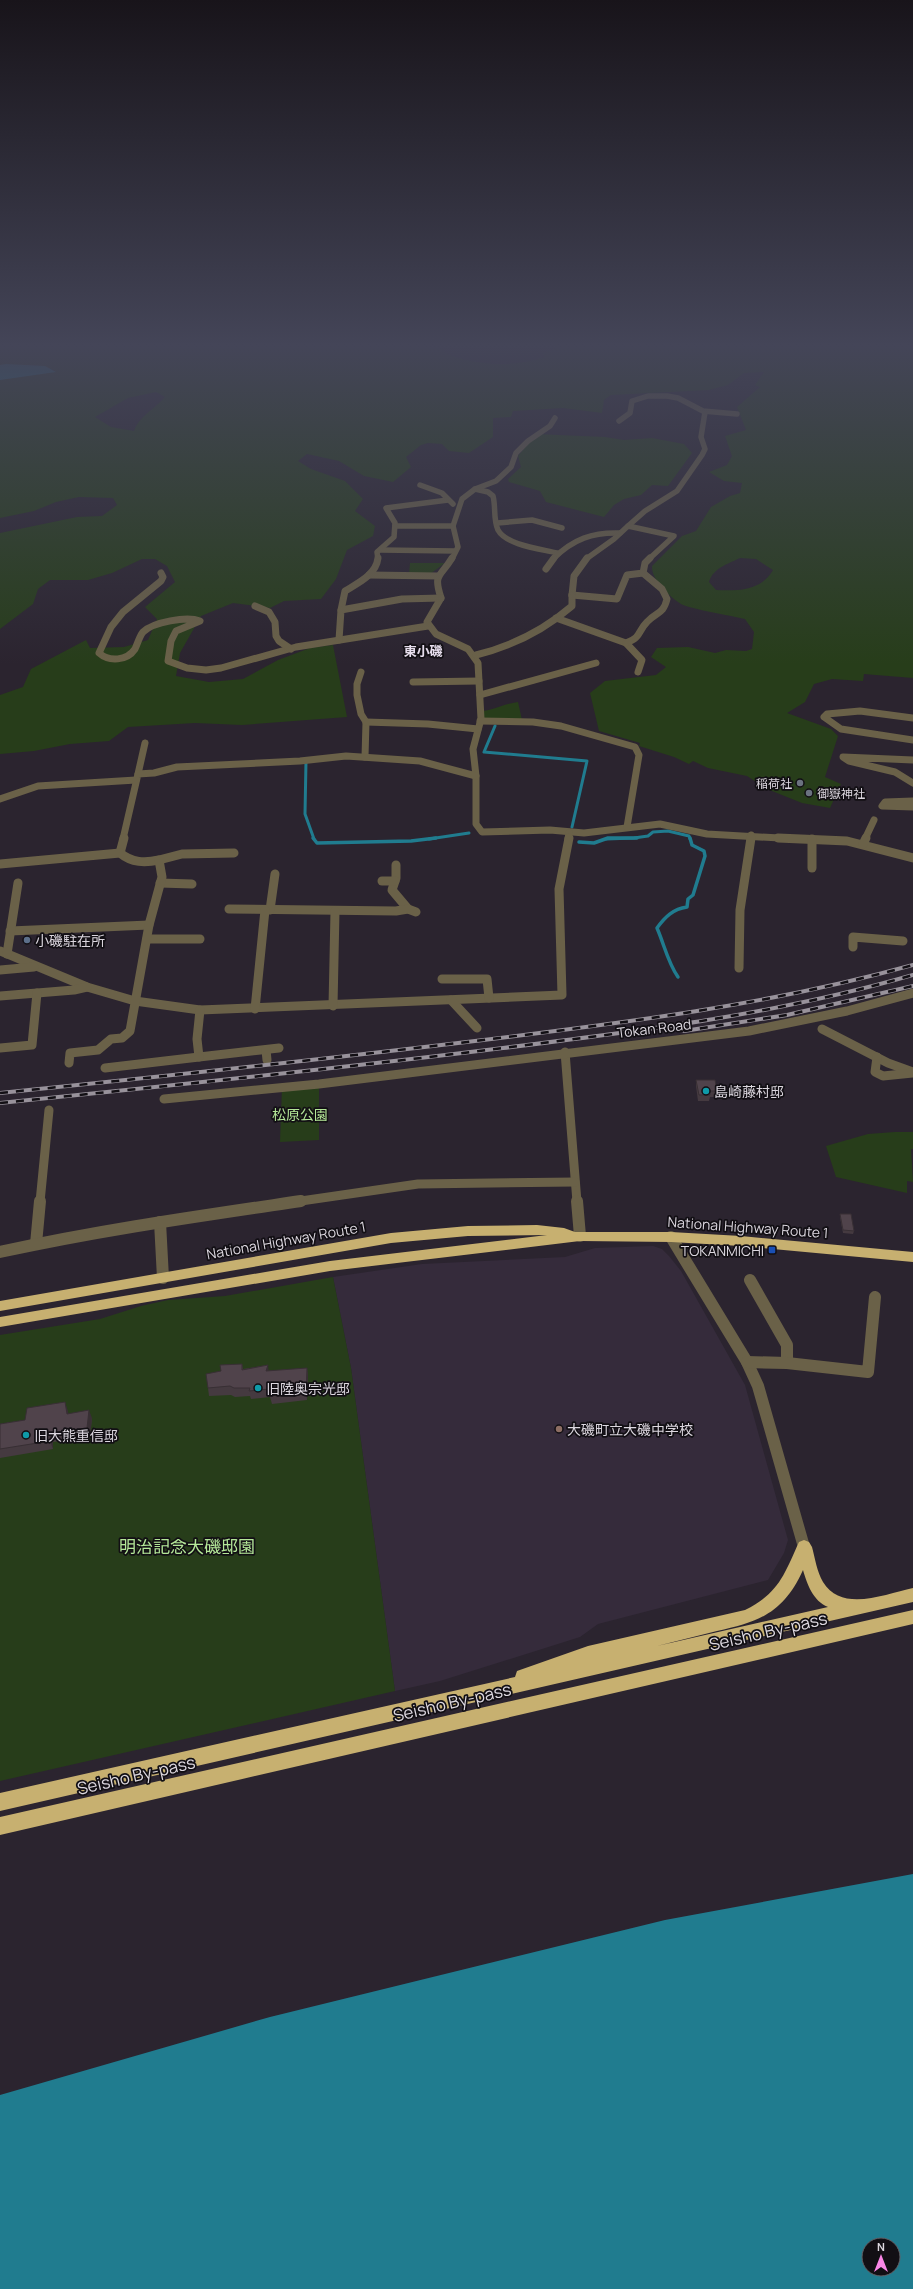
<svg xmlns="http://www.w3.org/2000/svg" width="913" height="2289" viewBox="0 0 913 2289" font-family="Manrope,'Noto Sans JP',sans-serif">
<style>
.built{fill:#352b3b}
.green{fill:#273d1a;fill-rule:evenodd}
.water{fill:#207c8f;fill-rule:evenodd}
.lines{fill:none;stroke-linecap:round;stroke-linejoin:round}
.stream-far1{stroke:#207c8f;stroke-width:3}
.stream{stroke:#207c8f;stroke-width:3.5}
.minor-far3{stroke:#6a6148;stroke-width:5.5}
.minor-far2{stroke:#6a6148;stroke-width:7}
.minor-far1{stroke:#6a6148;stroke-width:9}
.minor{stroke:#6a6148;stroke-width:12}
.highway{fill:#c7b070;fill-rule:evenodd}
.rail-casing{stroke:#98929b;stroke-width:4}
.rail{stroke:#120f14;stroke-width:2.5;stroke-dasharray:8;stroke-linecap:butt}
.wall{fill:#453a40}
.shaded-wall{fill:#382f34}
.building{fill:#50434b;stroke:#382f34}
.worship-dot{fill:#6b7280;stroke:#120f14;stroke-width:1.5}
.service-dot{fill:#5c6f8a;stroke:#120f14;stroke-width:1.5}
.culture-dot{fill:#0f9aa8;stroke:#120f14;stroke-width:1.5}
.transit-dot{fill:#1a4fb4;stroke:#120f14;stroke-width:1.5}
.education-dot{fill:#8d6e63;stroke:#120f14;stroke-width:1.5}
.labels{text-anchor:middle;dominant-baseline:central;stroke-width:3.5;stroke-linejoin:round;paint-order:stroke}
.far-poi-label{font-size:12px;fill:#dcd7df;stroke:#120f14;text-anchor:end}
.far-neighbourhood-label{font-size:13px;font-weight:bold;fill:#e6ddec;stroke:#120f14}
.poi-label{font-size:14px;fill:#dcd7df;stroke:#120f14;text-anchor:start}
.street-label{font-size:14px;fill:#dcd7df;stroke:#120f14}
.park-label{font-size:14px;fill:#b4e798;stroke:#120f14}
.near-park-label{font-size:17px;fill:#b4e798;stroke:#120f14}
.near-street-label{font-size:17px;fill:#dcd7df;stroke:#120f14}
</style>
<rect width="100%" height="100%" fill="#2b242f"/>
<path class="built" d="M653,1246L662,1249L669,1256L681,1271L745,1385L788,1540L784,1553L768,1580L598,1624L580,1637L440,1681L395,1691L351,1368L333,1277L422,1264L565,1257L595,1248Z"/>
<g class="green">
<path d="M0,343H419L418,345C425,346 433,346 440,348C444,350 448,355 453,356C482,366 516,367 544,357L543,353L555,349V344L553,343H913V678L864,674L863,681L832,679L814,684L805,702L787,713L831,729L838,736L825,777L841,784L830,808L802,803L767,789L747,776L708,768L693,761L689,764L674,757L639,746L640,743L599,731L590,693L605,681L656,675L666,667L651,657L657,648L688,647L715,653L726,650L746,651L752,649L754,632L745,619C733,616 690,609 681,604C670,597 651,580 652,566L682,536L696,531L711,507L730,496L740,493L742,483L724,481L709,472L727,465L732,456L725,436L746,430L737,407L760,387L755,385L764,372L744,373L728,385L709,390L611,395L604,400L602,413L563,408L513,411L511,417L493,418V437L469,453L449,451L442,444L428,443L421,445L406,457L411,467L393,482L364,476L339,461L307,454L298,461L311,469L345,481L363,499L355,511L375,526L373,536L347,550L336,579L321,599L284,601L270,608L233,603L201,616L180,653L176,676L209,682L243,679L278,660L310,648L333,645L347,717L242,725L195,723L128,727L109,741L70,744L34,751L0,754V695L23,687L31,669L86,640L90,648L124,647L148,640L157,619L145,607L175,582L167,566L155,559H142L112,573L88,580H50L38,589L33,604L0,629V533L77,517L102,516L117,505L113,498L79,497L56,502L34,511L0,518V380L56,371L35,365H0ZM156,392L165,397C154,410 140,415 134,431L111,427L95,417L128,398ZM740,558L756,559L773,570C761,591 738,591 716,590L709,582C713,568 728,564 740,558Z"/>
<path d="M536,434L605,437L624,440L652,438L684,444L692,453L668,486L652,485L641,495L624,499L614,505L604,517L546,502L540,491L509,482L508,479L521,467L518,456Z"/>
<path d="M410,563H445L430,574H409Z"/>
<path d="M518,702L522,720L481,719L480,711C493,711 503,704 518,702Z"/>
<path d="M319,1084V1140L280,1142L282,1087Z"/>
<path d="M895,1132H913V1149H911L913,1182L907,1181V1193L836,1177L826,1146L868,1134Z"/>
<path d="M333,1277L351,1368L395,1691L0,1781V1335L100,1319L141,1306L168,1300L225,1296Z"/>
</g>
<g class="water">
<path d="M6,364L45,366L56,372L0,380V365Z"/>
<path d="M913,1874V2289H0V2095L270,2017L665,1920ZM869,2245H893V2269H869Z"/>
</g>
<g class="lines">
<g class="stream-far1">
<path d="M495,726L484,752L587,761L572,827"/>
<path d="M306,761L305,814L314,839"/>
<path d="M429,839L469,833"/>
<path d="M606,839L634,838L648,836L653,832L668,831L689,836L690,839"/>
</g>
<g class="stream">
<path d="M313,838L317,843L411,841L436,838"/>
<path d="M579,842L594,843L608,838H637"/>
<path d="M678,977C668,963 664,944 657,928C665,917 673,909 687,907L688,899L693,895L705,856L704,851L692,845L690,838"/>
</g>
<g class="minor-far3">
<path d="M619,421L630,413L632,401L648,396H667L678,398L703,411L737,414"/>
<path d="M420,485L442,493L453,504"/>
<path d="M475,489L488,492L493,496C496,507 493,519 498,530C506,545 541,549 557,553"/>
<path d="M497,523L532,520L562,528"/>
<path d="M395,526H453"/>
<path d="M628,526L645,511L677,491L702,455L705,449L701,437L705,412"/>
<path d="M381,550L455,551"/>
<path d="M378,559L377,552L394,537L395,523L386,508L448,500"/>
<path d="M452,559L458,547L453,526L462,499L475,489L496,481L511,467L516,453L528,441L550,426L555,418"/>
<path d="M553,559C573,539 593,532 620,533"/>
<path d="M586,559L614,539L628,526L674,536L649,559"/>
</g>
<g class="minor-far2">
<path d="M452,558C440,578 433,573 441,598L427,622L436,634L468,649L478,663L481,719L473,749L476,776V824L482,832L550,830L584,833L660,824L707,834L798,839"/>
<path d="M546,569L554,558"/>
<path d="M161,573L163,577L161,581L123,612L111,627L99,653C109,662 127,661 135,649C138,643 139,637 143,632C153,622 187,616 200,621L176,631L171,641L168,661L187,668L206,670L221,668L296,647L428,626"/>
<path d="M369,575L438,576"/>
<path d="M572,595L617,599L627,575L643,573L645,563L650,558"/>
<path d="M572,595L574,576L587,558"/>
<path d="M255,606L269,612L275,622L276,636L279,641L291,649"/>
<path d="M341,610L345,591C358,583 376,575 378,558"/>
<path d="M556,618L626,643L642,660L638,672"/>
<path d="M339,640L341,610L402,599L441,598"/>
<path d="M626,643C642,637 637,632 647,622C657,611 663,615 667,599L662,589L643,573"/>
<path d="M476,655C513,646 544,630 572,606V595"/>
<path d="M361,672L357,684V695L361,714L366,722L365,757"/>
<path d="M413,682L479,681"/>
<path d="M480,695L596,663"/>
<path d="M913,718L860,711L827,714L824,717L841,729L913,740"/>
<path d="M480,721L533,722L561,726L635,747L639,755L627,827"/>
<path d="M366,722L428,724L478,729"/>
<path d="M913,760L843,757L849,761L895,772L913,783"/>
<path d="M138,774L145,743"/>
<path d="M0,799L38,786L136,780"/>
<path d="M913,801L885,802L882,806L913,807"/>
<path d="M123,839L138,774L154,773L177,767L300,761L346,756L420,761L476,776"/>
<path d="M568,839L569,833"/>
<path d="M750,839L751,835"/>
<path d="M865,839L874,820"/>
</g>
<g class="minor-far1">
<path d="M778,838L847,841L913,858"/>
<path d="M812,839V868"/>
<path d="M863,844L866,838"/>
<path d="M120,853L124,838"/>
<path d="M0,864L120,853C132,863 145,863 159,860"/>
<path d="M396,865V878L392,890L408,909"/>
<path d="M382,881H395"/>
<path d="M160,883L192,884"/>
<path d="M229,909L396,911L408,909L416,912"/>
<path d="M270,910L275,874"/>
<path d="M10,931L149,925"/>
<path d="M147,939H200"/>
<path d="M853,947V937L903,941"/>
<path d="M0,951L87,987L135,1001L200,1010L562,995L559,889L569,838"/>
<path d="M7,954L18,883"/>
<path d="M739,968L740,910L751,838"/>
<path d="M0,970L34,967"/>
<path d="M442,979H487L489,998"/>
<path d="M0,996L74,990L87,987"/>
<path d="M451,1000L477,1028"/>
<path d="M333,1006L335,911"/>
<path d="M255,1009L265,910"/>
<path d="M200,1010L197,1039L199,1057L279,1048"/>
<path d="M822,1029L888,1063L913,1072"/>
<path d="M0,1048L32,1045L37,993"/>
<path d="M266,1050L267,1060"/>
<path d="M565,1052L577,1202"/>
<path d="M877,1057L875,1072L883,1076L913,1073"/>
<path d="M69,1063L70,1053L98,1050L111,1039L122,1038L130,1031L149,925L162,877L159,860L182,854L234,853"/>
<path d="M105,1068L199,1057"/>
<path d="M164,1099L319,1084L749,1031L847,1011L913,993"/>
<path d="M40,1202L49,1110"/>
<path d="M294,1202L418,1184L575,1182"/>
</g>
<g class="minor">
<path d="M577,1201L580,1236"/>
<path d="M160,1222L163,1278"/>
<path d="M671,1237L747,1362L758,1386L804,1547"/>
<path d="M36,1244L40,1201"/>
<path d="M0,1252C100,1230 200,1216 301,1201"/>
<path d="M750,1280L787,1345V1363"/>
<path d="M747,1362L787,1363L868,1372L875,1297"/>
</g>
<g class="highway">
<path d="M537,1225L564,1228L575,1232H671L741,1236L913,1252V1262L741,1246L671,1242L580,1241L330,1271L0,1327V1317L330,1261L547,1235L468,1236L391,1243L0,1311V1301L391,1233L468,1226Z"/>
<path d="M804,1540L809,1542L812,1547C815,1558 817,1572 823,1582C842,1613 885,1594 913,1588V1602L0,1811V1793L515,1677L517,1671L588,1646L745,1610C779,1593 784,1575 799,1542ZM803,1570C807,1584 813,1601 828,1607L657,1646C677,1641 697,1636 717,1631C760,1622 784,1612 803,1570Z"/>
<path d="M913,1610V1624L0,1835V1817Z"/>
</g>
<defs>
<g id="rail">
<path d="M684,1031L787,1015L913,986"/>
<path d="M0,1093C158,1077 317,1060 475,1041C623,1023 769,1005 913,965"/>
<path d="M0,1103C168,1086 335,1069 503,1048C641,1031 778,1014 913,975"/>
</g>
</defs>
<use href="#rail" class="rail-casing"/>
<use href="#rail" class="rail"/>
</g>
<g class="wall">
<path d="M696,1080L717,1091L716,1097H710L709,1101H698L696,1086Z"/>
<path d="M840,1214L854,1231L853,1234L843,1233L840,1217Z"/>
<path d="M242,1364L243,1369L268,1365V1371L307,1368L308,1377L307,1400L272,1404L270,1397L251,1399L250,1396L235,1397L231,1395L209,1396L208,1388Z"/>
<path d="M65,1402L68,1414L92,1418L90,1437L53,1442V1449L0,1458V1424L25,1420Z"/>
</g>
<g class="shaded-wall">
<path d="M268,1365L269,1373L266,1371Z"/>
<path d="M307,1368L308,1377L307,1400L306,1392Z"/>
<path d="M65,1402L68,1411L70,1422L67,1414Z"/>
<path d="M89,1410L92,1418L90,1437L87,1428Z"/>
<path d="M50,1433L53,1442V1449L50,1441Z"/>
</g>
<g class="building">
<path d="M696,1080H715L717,1091H710V1095H699Z"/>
<path d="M840,1214H851L854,1231L843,1230Z"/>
<path d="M242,1364V1370L268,1365L266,1371L307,1368L306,1392L271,1395L269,1389L249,1391L250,1388H234L230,1386L208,1388L206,1374L221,1371L220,1365Z"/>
<path d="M65,1402L67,1414L89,1410L87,1428L50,1433V1441L0,1449V1424L25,1420L27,1408Z"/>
</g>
<linearGradient id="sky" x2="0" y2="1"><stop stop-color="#18141a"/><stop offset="0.52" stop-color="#444558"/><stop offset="1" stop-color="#444558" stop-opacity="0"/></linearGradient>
<rect width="913" height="664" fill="url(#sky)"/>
<g class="worship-dot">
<circle cx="800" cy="783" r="4"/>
<circle cx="809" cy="793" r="4"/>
</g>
<circle class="service-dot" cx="27" cy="940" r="4"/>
<g class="culture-dot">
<circle cx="706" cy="1091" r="4"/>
<circle cx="258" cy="1388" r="4"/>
<circle cx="26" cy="1435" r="4"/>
</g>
<rect class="transit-dot" x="768" y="1246" width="8" height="8" rx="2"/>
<circle class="education-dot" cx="559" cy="1429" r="4"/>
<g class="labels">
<g class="far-poi-label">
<text x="792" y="783">稲荷社</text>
<text x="817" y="793" text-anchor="start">御嶽神社</text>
</g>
<g class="far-neighbourhood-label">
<text x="423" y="651">東小磯</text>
</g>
<g class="poi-label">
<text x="35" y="940">小磯駐在所</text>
<text x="714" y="1091">島崎藤村邸</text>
<text x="764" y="1250" text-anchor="end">TOKANMICHI</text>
<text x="266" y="1388">旧陸奥宗光邸</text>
<text x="567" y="1429">大磯町立大磯中学校</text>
<text x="34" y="1435">旧大熊重信邸</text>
</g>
<g class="street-label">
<text transform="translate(654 1028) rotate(-7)">Tokan Road</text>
<text transform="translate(748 1227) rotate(4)">National Highway Route 1</text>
<text transform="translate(286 1240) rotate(-10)">National Highway Route 1</text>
</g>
<g class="park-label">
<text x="300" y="1114">松原公園</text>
</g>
<g class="near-park-label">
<text x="187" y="1546">明治記念大磯邸園</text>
</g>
<g class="near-street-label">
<text transform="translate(768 1631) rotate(-13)">Seisho By-pass</text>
<text transform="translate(452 1702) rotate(-13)">Seisho By-pass</text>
<text transform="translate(136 1775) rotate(-13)">Seisho By-pass</text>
</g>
</g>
<g transform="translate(881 2257)"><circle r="19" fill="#120f14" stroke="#635f65"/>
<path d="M0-3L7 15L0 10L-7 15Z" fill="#fa87e7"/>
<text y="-6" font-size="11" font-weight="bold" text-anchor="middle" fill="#dcd7df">N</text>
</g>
</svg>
